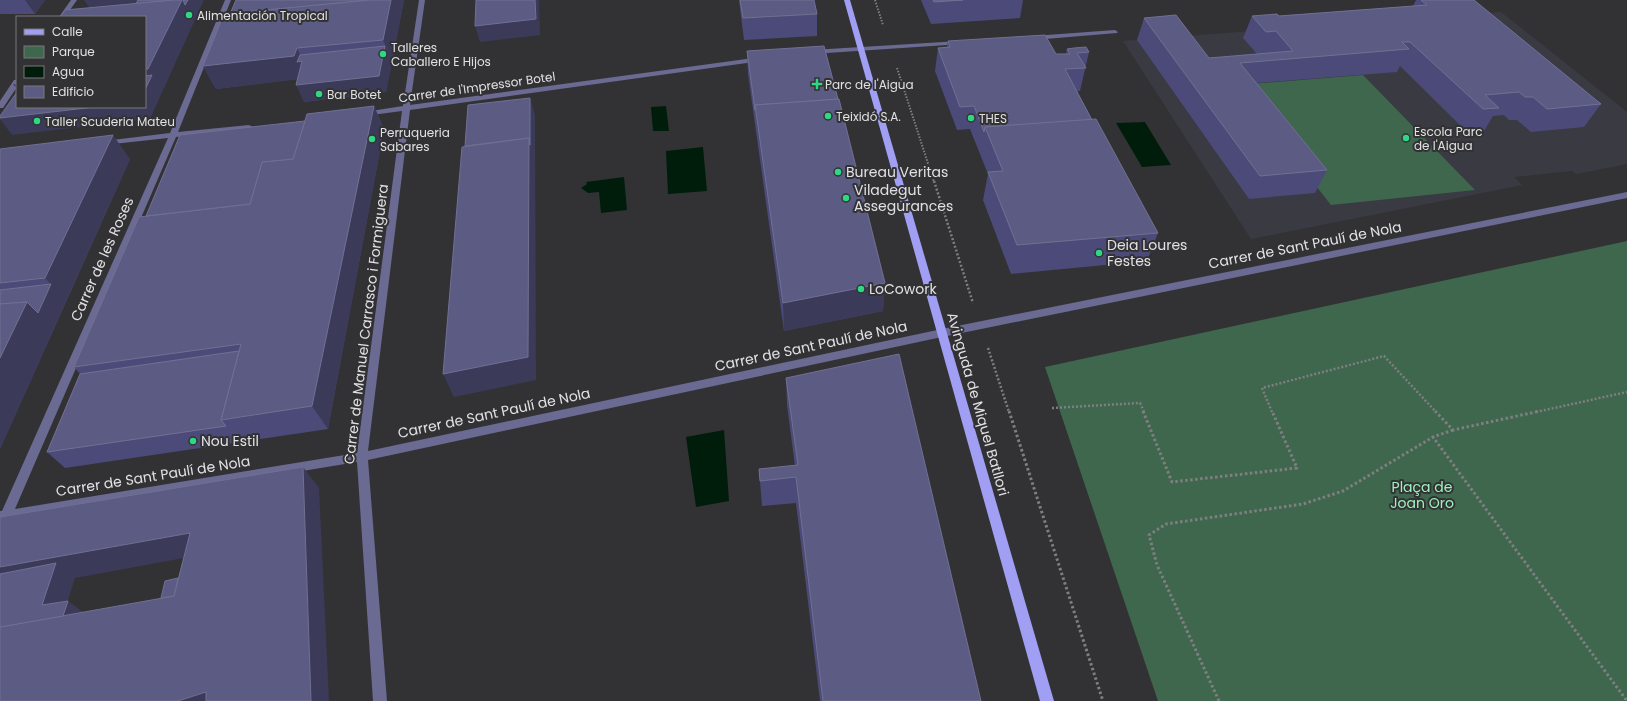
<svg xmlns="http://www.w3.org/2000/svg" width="1627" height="701" viewBox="0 0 1627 701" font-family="Poppins,sans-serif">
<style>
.built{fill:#3a3a43}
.green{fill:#3f674d}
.water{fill:#001d0c}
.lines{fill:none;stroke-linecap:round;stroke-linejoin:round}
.path-far2{stroke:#7f7f81;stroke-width:2;stroke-dasharray:1.5 1.5;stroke-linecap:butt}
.path-far1{stroke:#7f7f81;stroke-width:2.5;stroke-dasharray:2 2;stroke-linecap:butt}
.path{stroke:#7f7f81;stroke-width:3;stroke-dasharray:2.5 2.5;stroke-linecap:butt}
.minor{fill:#6a6a93;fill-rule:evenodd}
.major{fill:#a09ff4;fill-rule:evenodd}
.wall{fill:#4c4a79}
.shaded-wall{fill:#3b3a59}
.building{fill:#5c5b84;stroke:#717093}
.poi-dot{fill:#30d883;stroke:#323235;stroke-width:1.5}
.labels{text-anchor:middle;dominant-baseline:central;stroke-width:4;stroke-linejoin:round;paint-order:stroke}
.far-poi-label{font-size:12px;fill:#e1e1e3;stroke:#323235;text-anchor:start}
.far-street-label{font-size:12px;fill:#e1e1e3;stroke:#323235}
.poi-label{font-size:14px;fill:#e1e1e3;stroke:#323235;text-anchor:start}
.street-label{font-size:14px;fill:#e1e1e3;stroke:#323235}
.park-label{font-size:14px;fill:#9df2bb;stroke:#323235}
</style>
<rect width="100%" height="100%" fill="#323235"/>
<path class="built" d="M1501,12L1627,112V164L1576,174L1572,171L1514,177L1522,185L1251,239L1123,41Z"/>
<g class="green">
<path d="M1363,75L1475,190L1331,205L1237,85Z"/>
<path d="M1627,241V701H1158L1045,367Z"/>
</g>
<g class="water">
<path d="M666,106L669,131H653L651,107Z"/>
<path d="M1145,122L1171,165L1142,167L1116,123Z"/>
<path d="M703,147L707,191L668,194L666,151Z"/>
<path d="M624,177L627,210L601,213L599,192L588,193L581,188L587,184L586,182Z"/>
<path d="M724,430L729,501L696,507L686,437Z"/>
</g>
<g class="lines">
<g class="path-far2">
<path d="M875,0L883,25"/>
<path d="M897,68L934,182"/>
</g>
<g class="path-far1">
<path d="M934,181L973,303"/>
<path d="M988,348L1009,412"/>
<path d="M1052,408L1140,403L1144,412"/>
<path d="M1272,412L1262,388L1384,356L1436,412"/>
<path d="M1536,412L1627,392"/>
</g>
<g class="path">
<path d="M1009,411L1103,701"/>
<path d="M1143,411L1172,482L1297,468L1272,411"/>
<path d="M1435,411L1453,430L1540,411"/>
<path d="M1453,430L1433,437L1627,701"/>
<path d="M1219,701L1157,565L1149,535L1166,524L1303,504L1343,491L1433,437"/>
</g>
<g class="minor">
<path d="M71,0H77L65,17H59Z"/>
<path d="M225,0H231L178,132L249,125L253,127L249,129L176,137L15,509L357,453L402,111L364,116L360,114L364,112L403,106L419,0H425L410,105L761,57L765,59L761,61L410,110L368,451L942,329L1627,192V198L942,337L368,460L387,701H373L357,462L10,519L4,533L0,534V511H2L168,138L104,145L100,143L104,141L170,133Z"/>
<path d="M1115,30L1118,32L1117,33L1033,40L1029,38L1033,36Z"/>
<path d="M960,41L962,42V44L812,54L808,52L812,50Z"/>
<path d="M14,80H17V87L3,108H0V101Z"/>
</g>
<path class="major" d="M844,0H850L1054,701H1040Z"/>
</g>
<g class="wall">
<path d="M0,0H45L35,14H0Z"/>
<path d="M236,0H404L386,92L304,102L297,79L216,89L203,66L230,14Z"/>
<path d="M739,0H814L817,14V36L744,40Z"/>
<path d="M921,0H1023L1020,18L931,24Z"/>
<path d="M1416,0H1474L1601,104L1584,127L1531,132L1517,120H1509L1504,115L1493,116L1484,131L1468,133L1400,66L1397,72L1257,83L1327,170L1315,193L1249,199L1137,40L1144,18L1209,58L1257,54L1243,38L1252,16H1279L1413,6Z"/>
<path d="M948,41L1056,54H1066L1067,49L1089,52L1080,91H1077L1092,120L1158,233L1147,261L1011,274L983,200L988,174L970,129L957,130L935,71L938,48L947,47Z"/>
<path d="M747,51L885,283L883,311L784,331L748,74Z"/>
<path d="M374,106L384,129L328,429L65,468L47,452L80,374L74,367L146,216L305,121Z"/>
<path d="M0,149L130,159L0,449Z"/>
<path d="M786,378L981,701H820L796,503L762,506L759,469L795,466L787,405Z"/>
</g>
<g class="shaded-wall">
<path d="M25,0H45L35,14Z"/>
<path d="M84,0H204L150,119L12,135L0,119V118L95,107H145V69L93,13Z"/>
<path d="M391,0H404L392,62L383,40Z"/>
<path d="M535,0H539L540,35L480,42L475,26Z"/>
<path d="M385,46L392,62L386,92L304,102L296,85Z"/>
<path d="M297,48L310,78L216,89L203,66Z"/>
<path d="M17,83V89L13,84Z"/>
<path d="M530,98L535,115L536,380L454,397L443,374Z"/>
<path d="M374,106L384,129L328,429L312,406Z"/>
<path d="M113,135L130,159L66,301L45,278Z"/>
<path d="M885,283L883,311L784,331L783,303Z"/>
<path d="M51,284L66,301L0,449V358L27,302Z"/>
<path d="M303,467L319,488L329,701H311Z"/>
<path d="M190,533L211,553L75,578L65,609L68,601L87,615L60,623L0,591V567Z"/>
<path d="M206,692L218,701H178Z"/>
</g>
<g class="building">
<path d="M138,0H174L136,4Z"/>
<path d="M174,0H182L148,69H145V17H60L65,10Z"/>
<path d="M183,0H188L185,5Z"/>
<path d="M236,0H370L230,14Z"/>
<path d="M370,0H391L383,40L297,48L294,56L203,66L224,14Z"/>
<path d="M476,0H535L536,19L475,26Z"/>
<path d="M740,0H814L817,14L743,18Z"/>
<path d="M933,0H963L934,2Z"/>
<path d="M1421,0H1474L1601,104L1547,109L1533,97H1525L1519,92L1485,95L1499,108L1483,109L1410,42H1402L1409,49L1240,63L1327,170L1260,176L1144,18L1176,15L1209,58L1293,51L1276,31L1266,32L1252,16L1277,14L1279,16L1427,5Z"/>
<path d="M1045,35L1056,54H1070L1067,49L1074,48L1086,47L1089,52L1077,53L1086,68L1065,69L1092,120L985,127L984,132L974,106L960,107L938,48L950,47L948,41Z"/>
<path d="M385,46L379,76L296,85L302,61L297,62L300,55Z"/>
<path d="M824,46L838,99L755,105V110L747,51Z"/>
<path d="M152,75L145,90V76Z"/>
<path d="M17,79V83L13,84Z"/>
<path d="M17,92V107H95L0,118V116Z"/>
<path d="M530,98V145L529,138L465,146L468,105Z"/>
<path d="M839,99L885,283L783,303L755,105Z"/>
<path d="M374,106L312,406L221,420L241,344L74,367L139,217L250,204L262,162L293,159L307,114Z"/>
<path d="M1096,119L1158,233L1017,245L988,172L1003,171L985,127Z"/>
<path d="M305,121L293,159L262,162L250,204L146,216L180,135Z"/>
<path d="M113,135L45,278L0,283V149Z"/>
<path d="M529,138L528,357L443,374L462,147Z"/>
<path d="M51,284L38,313L27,302L0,304V290Z"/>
<path d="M27,302L0,358V304Z"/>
<path d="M239,351L221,420L226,426L47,452L80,374Z"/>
<path d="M899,354L981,701H823L796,477L760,481L759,469L798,465L786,378Z"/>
<path d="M303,467L311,701H206V692L178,701H0V627L174,596L190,533L0,567V517Z"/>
<path d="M56,563L42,605L68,601L63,616L0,627V574Z"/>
<path d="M178,578L174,596L161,598L165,581Z"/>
</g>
<g class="poi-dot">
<circle cx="189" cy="15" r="4"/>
<circle cx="383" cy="54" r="4"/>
<path d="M815 78h4v4h4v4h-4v4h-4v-4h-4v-4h4z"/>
<circle cx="319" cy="94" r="4"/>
<circle cx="828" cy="116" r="4"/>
<circle cx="971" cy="118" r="4"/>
<circle cx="37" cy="121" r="4"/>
<circle cx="1406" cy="138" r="4"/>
<circle cx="372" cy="139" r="4"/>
<circle cx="838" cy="172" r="4"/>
<circle cx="846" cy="198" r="4"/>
<circle cx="1099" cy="253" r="4"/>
<circle cx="861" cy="289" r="4"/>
<circle cx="193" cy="441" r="4"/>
</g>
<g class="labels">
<g class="far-poi-label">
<text x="197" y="15">Alimentación Tropical</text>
<text x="391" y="47">Talleres<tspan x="391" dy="14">Caballero E Hijos</tspan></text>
<text x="825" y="84">Parc de l'Aigua</text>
<text x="327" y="94">Bar Botet</text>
<text x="836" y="116">Teixidó S.A.</text>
<text x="979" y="118">THES</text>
<text x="45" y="121">Taller Scuderia Mateu</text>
<text x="1414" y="131">Escola Parc<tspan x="1414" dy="14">de l'Aigua</tspan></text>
<text x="380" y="132">Perruqueria<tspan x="380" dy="14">Sabares</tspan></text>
</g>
<g class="far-street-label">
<text transform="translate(477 87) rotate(-8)">Carrer de l'Impressor Botel</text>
</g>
<g class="poi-label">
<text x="846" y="172">Bureau Veritas</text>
<text x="854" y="190">Viladegut<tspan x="854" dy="16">Assegurances</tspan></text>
<text x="1107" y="245">Deia Loures<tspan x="1107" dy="16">Festes</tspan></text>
<text x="869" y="289">LoCowork</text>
<text x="201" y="441">Nou Estil</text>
</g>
<g class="street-label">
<text transform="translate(1305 245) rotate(-11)">Carrer de Sant Paulí de Nola</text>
<text transform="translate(102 259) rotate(-66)">Carrer de les Roses</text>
<text transform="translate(366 324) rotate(-83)">Carrer de Manuel Carrasco i Formiguera</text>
<text transform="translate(811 346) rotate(-12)">Carrer de Sant Paulí de Nola</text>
<text transform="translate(978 404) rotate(74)">Avinguda de Miquel Batllori</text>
<text transform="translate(494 413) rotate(-12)">Carrer de Sant Paulí de Nola</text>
<text transform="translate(153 476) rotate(-9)">Carrer de Sant Paulí de Nola</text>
</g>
<g class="park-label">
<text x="1422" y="487">Plaça de<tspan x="1422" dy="16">Joan Oro</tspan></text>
</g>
</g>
<rect x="16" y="16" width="130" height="92" fill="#323235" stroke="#78787b"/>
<rect x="24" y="29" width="20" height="6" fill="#a09ff4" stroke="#78787b"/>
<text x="52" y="36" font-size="12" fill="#e1e1e3">Calle</text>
<rect x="24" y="46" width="20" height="12" fill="#3f674d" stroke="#78787b"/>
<text x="52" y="56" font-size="12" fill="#e1e1e3">Parque</text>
<rect x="24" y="66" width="20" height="12" fill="#001d0c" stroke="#78787b"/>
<text x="52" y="76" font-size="12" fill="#e1e1e3">Agua</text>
<rect x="24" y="86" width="20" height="12" fill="#5c5b84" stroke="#78787b"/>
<text x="52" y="96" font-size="12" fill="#e1e1e3">Edificio</text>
</svg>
